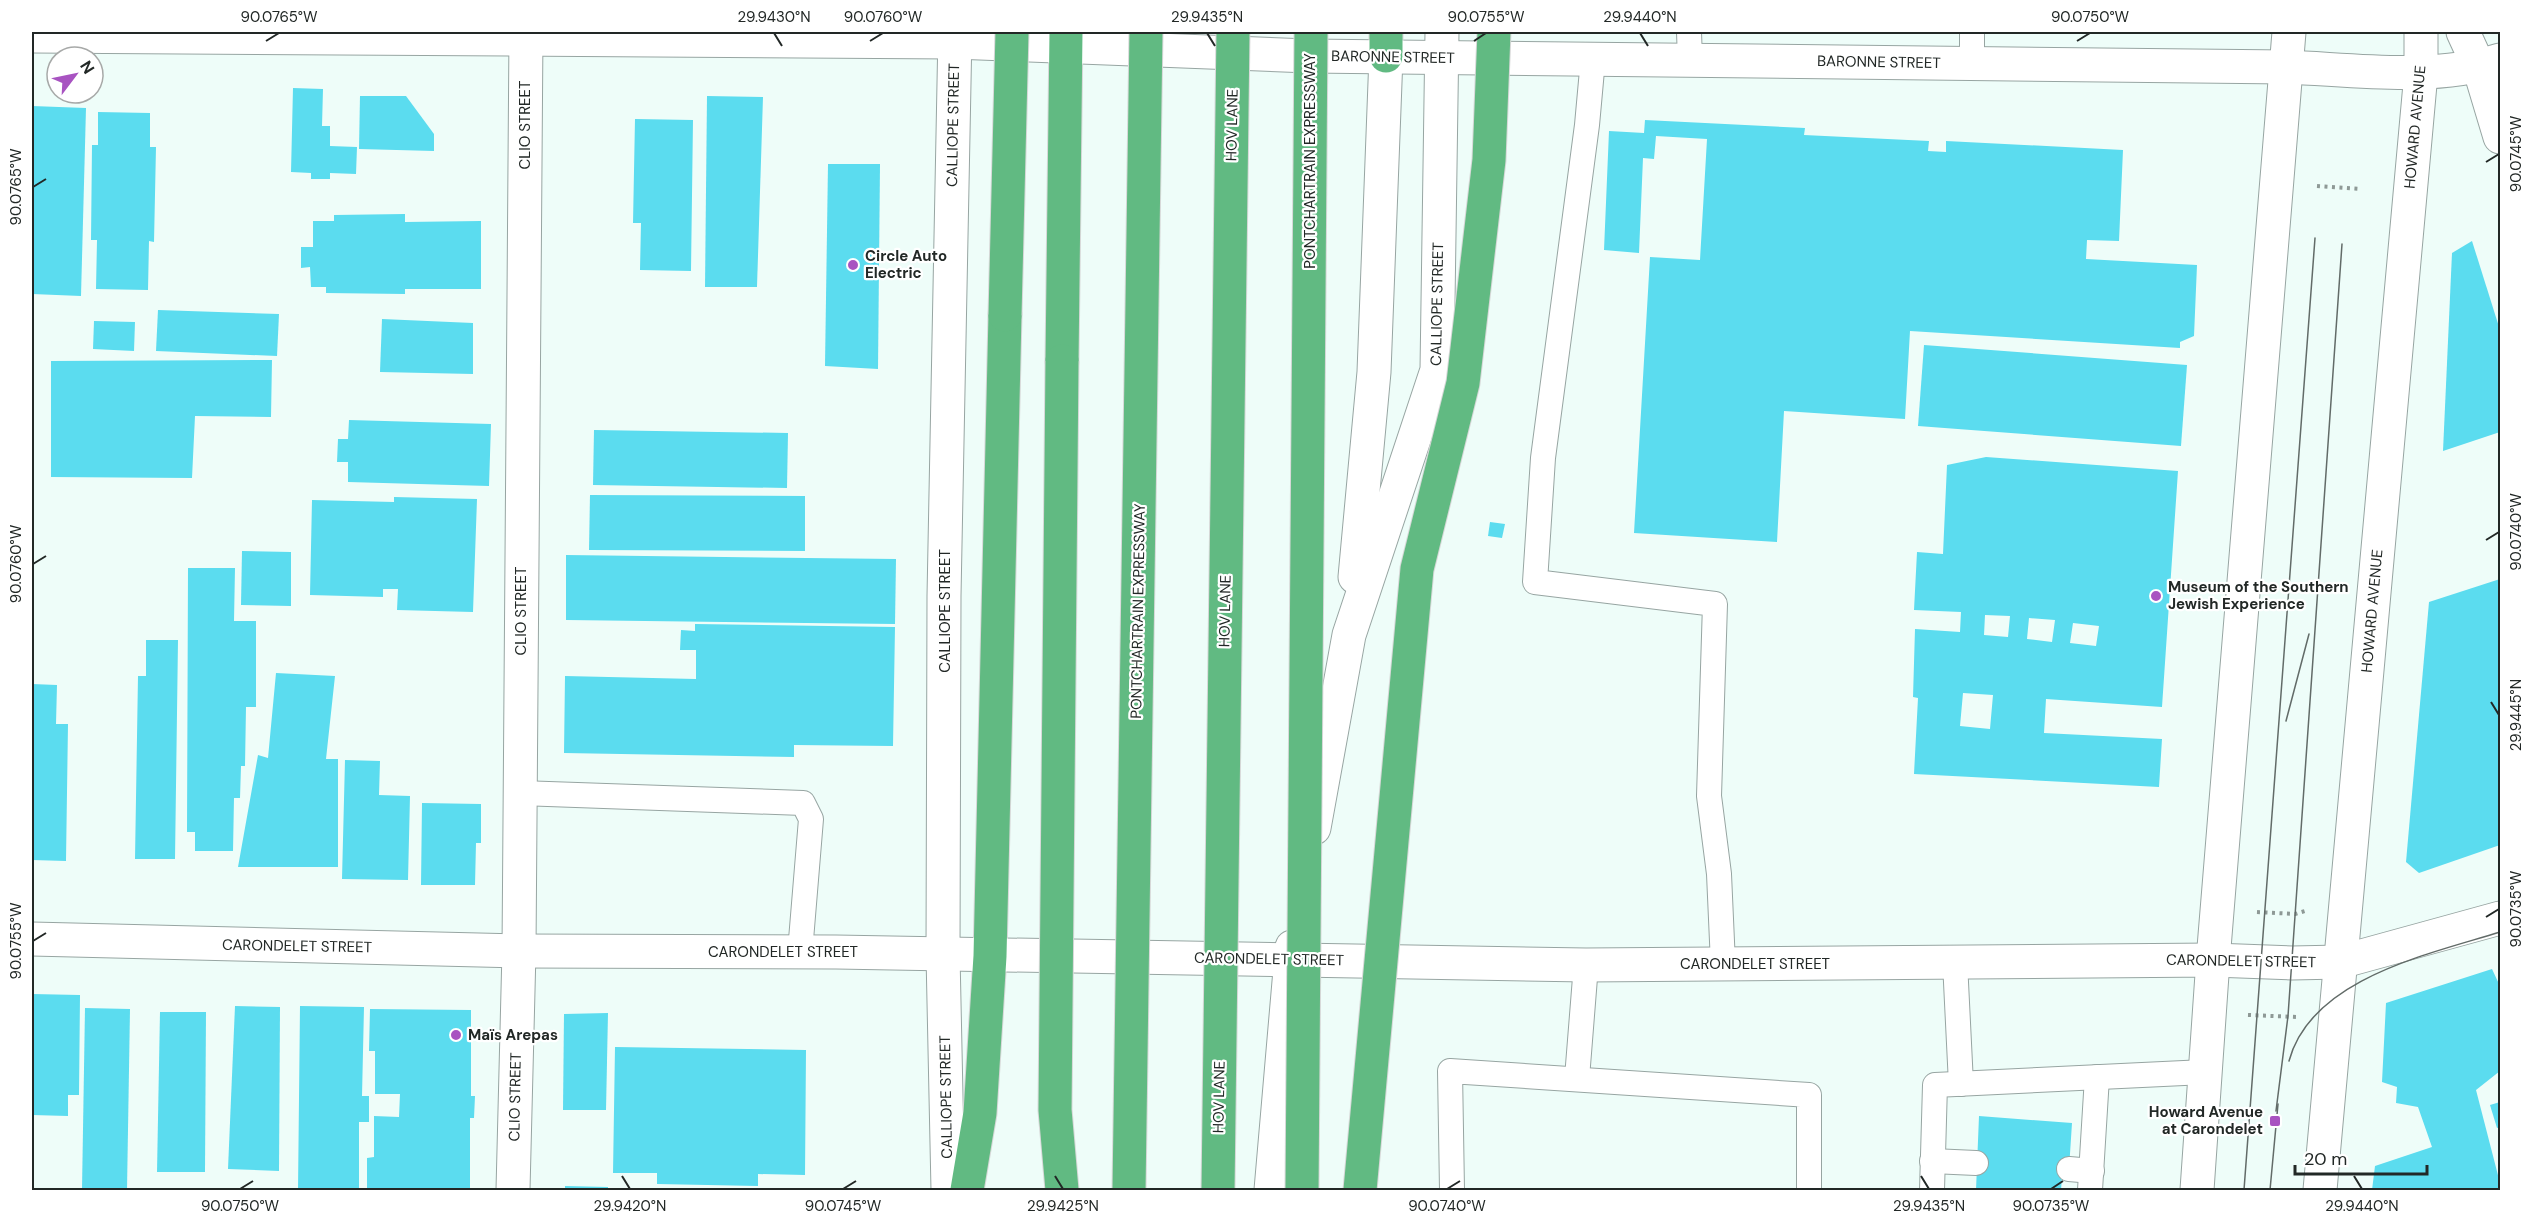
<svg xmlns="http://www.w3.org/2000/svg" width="2532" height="1222" viewBox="0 0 2532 1222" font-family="'DM Sans',sans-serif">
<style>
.building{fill:#5bdcef;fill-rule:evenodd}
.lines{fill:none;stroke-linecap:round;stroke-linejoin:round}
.service-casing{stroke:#97a5a2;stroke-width:26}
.minor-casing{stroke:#97a5a2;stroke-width:35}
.tertiary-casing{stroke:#97a5a2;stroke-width:35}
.secondary-casing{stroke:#97a5a2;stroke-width:35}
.motorway-casing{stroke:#d7d8d8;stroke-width:35}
.path{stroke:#8e9996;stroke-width:4;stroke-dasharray:3 4.5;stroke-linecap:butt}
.service{stroke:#fff;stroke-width:24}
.minor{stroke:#fff;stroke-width:33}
.tertiary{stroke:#fff;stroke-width:33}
.secondary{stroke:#fff;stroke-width:33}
.motorway{stroke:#61ba82;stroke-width:33}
.tram{stroke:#626b68;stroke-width:1.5}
.motorway-bridge-casing{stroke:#d7d8d8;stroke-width:35;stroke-linecap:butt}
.motorway-bridge{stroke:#61ba82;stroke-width:33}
.ticks{fill:none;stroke:#222826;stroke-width:2}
.poi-dot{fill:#a853c1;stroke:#fff;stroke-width:2}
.labels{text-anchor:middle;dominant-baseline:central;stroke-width:4.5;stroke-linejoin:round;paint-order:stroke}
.street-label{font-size:15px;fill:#222826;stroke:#fff}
.poi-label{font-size:15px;font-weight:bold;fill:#222826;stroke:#fff;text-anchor:start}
.neatline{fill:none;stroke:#222826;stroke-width:2}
.ticks-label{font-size:15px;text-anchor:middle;fill:#222826}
</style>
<rect width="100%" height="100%" fill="#eefdf9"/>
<g class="building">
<path d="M293,88L323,89L322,126H330V146L357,147L356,174L330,173V179H311V173L291,172Z"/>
<path d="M360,96H406L434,134V151L359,149Z"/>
<path d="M707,96L763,97L757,287H705Z"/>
<path d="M32,106L86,108L81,296L32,294Z"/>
<path d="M98,112L150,113V147H156L154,242L149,241L148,290L96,289L97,240H91L92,145H98Z"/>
<path d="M635,119L693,120L691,271L640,270L641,223H633Z"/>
<path d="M1645,120L1805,128L1804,135L1929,141L1928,151L1946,152V141L2123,150L2119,241L2087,240L2086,259L2197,265L2194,336L2180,342V348L1910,331L1905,419L1784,411L1777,542L1634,533L1650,257L1700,260L1707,139L1656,136L1654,159L1643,158L1639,253L1604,250L1609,131L1644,133Z"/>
<path d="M828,164H880L878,369L825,366Z"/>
<path d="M405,214V222L481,221V289H405V294L326,293V287H311L310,267L301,268V247H313V221H334V215Z"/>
<path d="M2472,241L2500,330V432L2443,451L2452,253Z"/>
<path d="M158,310L279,314L277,356L156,351Z"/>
<path d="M382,319L473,323V374L380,372Z"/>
<path d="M94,321L135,322L134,351L93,349Z"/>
<path d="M1924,345L2187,365L2181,446L1918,426Z"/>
<path d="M272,360L271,417L195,416L192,478L51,477V361Z"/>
<path d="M349,420L491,424L489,486L348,482V462H337L338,439H348Z"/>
<path d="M594,430L788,433L787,488L593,485Z"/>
<path d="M1986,457L2178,471L2162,707L2046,699L2044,733L2162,739L2159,787L1914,774L1918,698L1913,697L1915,629L1960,632L1961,612L1914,610L1917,552L1943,554L1947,465ZM1985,615L2010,616L2008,637L1984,635ZM2029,618L2055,620L2052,642L2027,639ZM2073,623L2099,626L2096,646L2070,643ZM1963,693L1993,695L1990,729L1960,726Z"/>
<path d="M590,495L805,496V551L589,550Z"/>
<path d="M394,497L477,499L473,612L397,610L398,589H383V597L310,595L312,500L394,502Z"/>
<path d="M1490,522L1505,524L1502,538L1488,536Z"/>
<path d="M242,551L291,552V606L241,605Z"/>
<path d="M566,555L896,559L895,624L566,620Z"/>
<path d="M188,568H235L234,621H256V707H246L245,766H241L240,798H234L233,851H195V832H187Z"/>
<path d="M2500,579V845L2419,873L2406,862L2429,602Z"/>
<path d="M695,624L895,627L893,746L794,745V757L564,753L565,676L696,679V650H680L681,630L695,631Z"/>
<path d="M146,640H178L175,859H135L138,676H146Z"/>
<path d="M276,673L335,676L326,759H338V867H238L258,755L268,758Z"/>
<path d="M32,684L57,685L56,724H68L66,861L32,860Z"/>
<path d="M345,760L380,761L379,795L410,796L408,880L342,879Z"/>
<path d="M422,803L481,804V843H476L475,885H421Z"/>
<path d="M2492,969L2499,984L2500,983V1071L2476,1090L2500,1183V1190H2372L2375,1166L2432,1147L2418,1107L2396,1103L2397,1087L2382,1082L2386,1003Z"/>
<path d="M32,994L80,995L79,1095H68V1116L32,1115Z"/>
<path d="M235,1006L280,1007L279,1171L228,1169Z"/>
<path d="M300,1006L364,1007L362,1096H369V1122H359V1190H298Z"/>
<path d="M85,1008L130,1009L127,1190H82Z"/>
<path d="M370,1009L471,1010V1096H475L474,1118H470V1190H367V1158L374,1157V1116L399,1117L400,1094H375V1051H369Z"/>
<path d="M160,1012H206L205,1172H157Z"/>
<path d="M608,1013L606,1110H563L564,1014Z"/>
<path d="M615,1047L806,1050L805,1175L758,1174V1186L657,1184V1173H613Z"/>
<path d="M2500,1102V1127L2497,1128L2490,1105Z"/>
<path d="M1979,1116L2072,1123L2069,1169L2062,1177L2061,1190H1976Z"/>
<path d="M565,1186L608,1187V1190H565Z"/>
</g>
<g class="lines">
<defs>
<g id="service">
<path d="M1689,32L1690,60"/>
<path d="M1972,32V63"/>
<path d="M1593,59L1587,125L1543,458L1535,582L1715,604L1709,796L1719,874L1723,964"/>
<path d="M520,793L803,803L811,819L800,952"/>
<path d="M1955,962L1961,1084"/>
<path d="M1577,1078L1586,965"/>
<path d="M1932,1161L1976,1163"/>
<path d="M2069,1169L2092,1171"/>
<path d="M1452,1190L1450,1071L1809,1095V1190"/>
<path d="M1932,1190L1935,1085L2205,1072"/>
<path d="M2090,1190L2097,1077"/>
</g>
<g id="minor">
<path d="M2463,32L2479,67L2500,137"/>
<path d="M32,36L954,42L1309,56L2287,67C2357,70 2432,81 2500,60"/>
<path d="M32,939L519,951L836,952L1586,965L2213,960L2292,963L2340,962L2500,918"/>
<path d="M513,1190L519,951L526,32"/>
</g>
<g id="tertiary">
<path d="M1355,577L1374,372L1386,56"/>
<path d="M1314,828L1349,635L1437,370L1442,32"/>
<path d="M948,1190L943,955L944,596L955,32"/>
<path d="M1271,1190L1292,947"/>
</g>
<g id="secondary">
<path d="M2197,1190L2213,960L2289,32"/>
<path d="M2320,1190L2421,73V32"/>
</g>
<g id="motorway">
<path d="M1386,56V32"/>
<path d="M1062,361L1066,32"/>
<path d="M967,1190L980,1113L990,956L1005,315"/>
</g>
</defs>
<use href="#service" class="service-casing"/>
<use href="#minor" class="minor-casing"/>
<use href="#tertiary" class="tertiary-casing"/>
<use href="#secondary" class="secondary-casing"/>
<use href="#motorway" class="motorway-casing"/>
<g class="path">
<path d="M2317,186L2361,189"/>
<path d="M2257,912L2295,914L2305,911"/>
<path d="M2248,1015L2297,1017"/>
</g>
<use href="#service" class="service"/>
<use href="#minor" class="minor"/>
<use href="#tertiary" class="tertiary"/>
<use href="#secondary" class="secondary"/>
<use href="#motorway" class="motorway"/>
<g class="tram">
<path d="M2286,721L2309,634"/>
<path d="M2289,1061C2311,978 2430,954 2500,932"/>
<path d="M2276,1111L2288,1016L2342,244"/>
<path d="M2244,1190L2315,238"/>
<path d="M2270,1190L2278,1104"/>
</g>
<defs>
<g id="motorway-bridge">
<path d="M1005,315L1012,32"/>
<path d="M1062,1190L1055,1110L1062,361"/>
<path d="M1129,1190L1146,32"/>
<path d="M1218,1190L1233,32"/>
<path d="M1302,1190L1311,32"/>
<path d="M1360,1190L1417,569L1463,383L1489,160L1494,32"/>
</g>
</defs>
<use href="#motorway-bridge" class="motorway-bridge-casing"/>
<use href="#motorway-bridge" class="motorway-bridge"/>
</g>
<path class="ticks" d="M774,33L782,46M1207,33L1215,46M1640,33L1648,46M266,41L279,33M870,41L883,33M1474,41L1486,33M2077,41L2090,33M2486,162L2499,154M33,187L46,179M2486,540L2499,532M33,564L46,556M2491,702L2499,715M2486,917L2499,909M33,941L46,933M622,1176L630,1189M1055,1176L1063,1189M1921,1176L1929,1189M2354,1176L2362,1189M240,1189L253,1181M843,1189L856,1181M1447,1189L1460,1181M2051,1189L2063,1181"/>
<g class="poi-dot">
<circle cx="853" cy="265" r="6"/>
<circle cx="2156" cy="596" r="6"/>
<circle cx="456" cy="1035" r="6"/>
<rect x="2269" y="1115" width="12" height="12" rx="3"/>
</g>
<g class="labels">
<g class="street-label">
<text transform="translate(1393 57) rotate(1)">BARONNE STREET</text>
<text transform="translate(1879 62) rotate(1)">BARONNE STREET</text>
<text transform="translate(525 125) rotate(-90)">CLIO STREET</text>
<text transform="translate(953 125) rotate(-89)">CALLIOPE STREET</text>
<text transform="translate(1232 125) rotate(-89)">HOV LANE</text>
<text transform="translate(2415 127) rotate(-85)">HOWARD AVENUE</text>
<text transform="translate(1310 161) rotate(-90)">PONTCHARTRAIN EXPRESSWAY</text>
<text transform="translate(1437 304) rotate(-89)">CALLIOPE STREET</text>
<text transform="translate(521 611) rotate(-90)">CLIO STREET</text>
<text transform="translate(945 611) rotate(-90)">CALLIOPE STREET</text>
<text transform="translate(1138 611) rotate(-89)">PONTCHARTRAIN EXPRESSWAY</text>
<text transform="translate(1225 611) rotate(-89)">HOV LANE</text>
<text transform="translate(2372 611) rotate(-85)">HOWARD AVENUE</text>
<text transform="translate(297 946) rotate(1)">CARONDELET STREET</text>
<text x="783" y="952">CARONDELET STREET</text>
<text transform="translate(1269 959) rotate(1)">CARONDELET STREET</text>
<text transform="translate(2241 961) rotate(1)">CARONDELET STREET</text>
<text x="1755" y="964">CARONDELET STREET</text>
<text transform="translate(515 1097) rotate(-89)">CLIO STREET</text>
<text transform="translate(946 1097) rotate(-91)">CALLIOPE STREET</text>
<text transform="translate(1219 1097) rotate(-89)">HOV LANE</text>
</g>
<g class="poi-label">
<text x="865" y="256">Circle Auto<tspan x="865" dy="17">Electric</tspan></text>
<text x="2168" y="587">Museum of the Southern<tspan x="2168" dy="17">Jewish Experience</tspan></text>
<text x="468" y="1035">Maïs Arepas</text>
<text x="2263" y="1112" text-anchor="end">Howard Avenue<tspan x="2263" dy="17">at Carondelet</tspan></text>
</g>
</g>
<rect width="2532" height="1222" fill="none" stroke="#ffffff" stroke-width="66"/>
<g transform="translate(75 75) rotate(58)"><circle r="28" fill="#ffffff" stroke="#a7a9a8" stroke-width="1.5"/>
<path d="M0-4.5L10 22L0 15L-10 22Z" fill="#a853c1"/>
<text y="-9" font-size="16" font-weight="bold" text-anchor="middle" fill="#222826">N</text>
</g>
<path d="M2295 1165v9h132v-9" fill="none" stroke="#222826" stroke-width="3"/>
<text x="2304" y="1165" font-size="18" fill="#222826" stroke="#ffffff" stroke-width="4.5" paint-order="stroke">20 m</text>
<rect x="33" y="33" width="2466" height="1156" class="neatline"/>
<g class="ticks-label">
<text x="279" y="22">90.0765°W</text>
<text x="774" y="22">29.9430°N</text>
<text x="883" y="22">90.0760°W</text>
<text x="1207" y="22">29.9435°N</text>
<text x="1486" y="22">90.0755°W</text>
<text x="1640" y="22">29.9440°N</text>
<text x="2090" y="22">90.0750°W</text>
<text transform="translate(2516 154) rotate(-90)" y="5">90.0745°W</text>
<text transform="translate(16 187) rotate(-90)" y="5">90.0765°W</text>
<text transform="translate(2516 532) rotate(-90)" y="5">90.0740°W</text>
<text transform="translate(16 564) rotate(-90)" y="5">90.0760°W</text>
<text transform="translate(2516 715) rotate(-90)" y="5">29.9445°N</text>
<text transform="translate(2516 909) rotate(-90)" y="5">90.0735°W</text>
<text transform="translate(16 941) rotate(-90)" y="5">90.0755°W</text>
<text x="240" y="1211">90.0750°W</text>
<text x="630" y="1211">29.9420°N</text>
<text x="843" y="1211">90.0745°W</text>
<text x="1063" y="1211">29.9425°N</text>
<text x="1447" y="1211">90.0740°W</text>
<text x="1929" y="1211">29.9435°N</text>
<text x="2051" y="1211">90.0735°W</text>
<text x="2362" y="1211">29.9440°N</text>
</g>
</svg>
